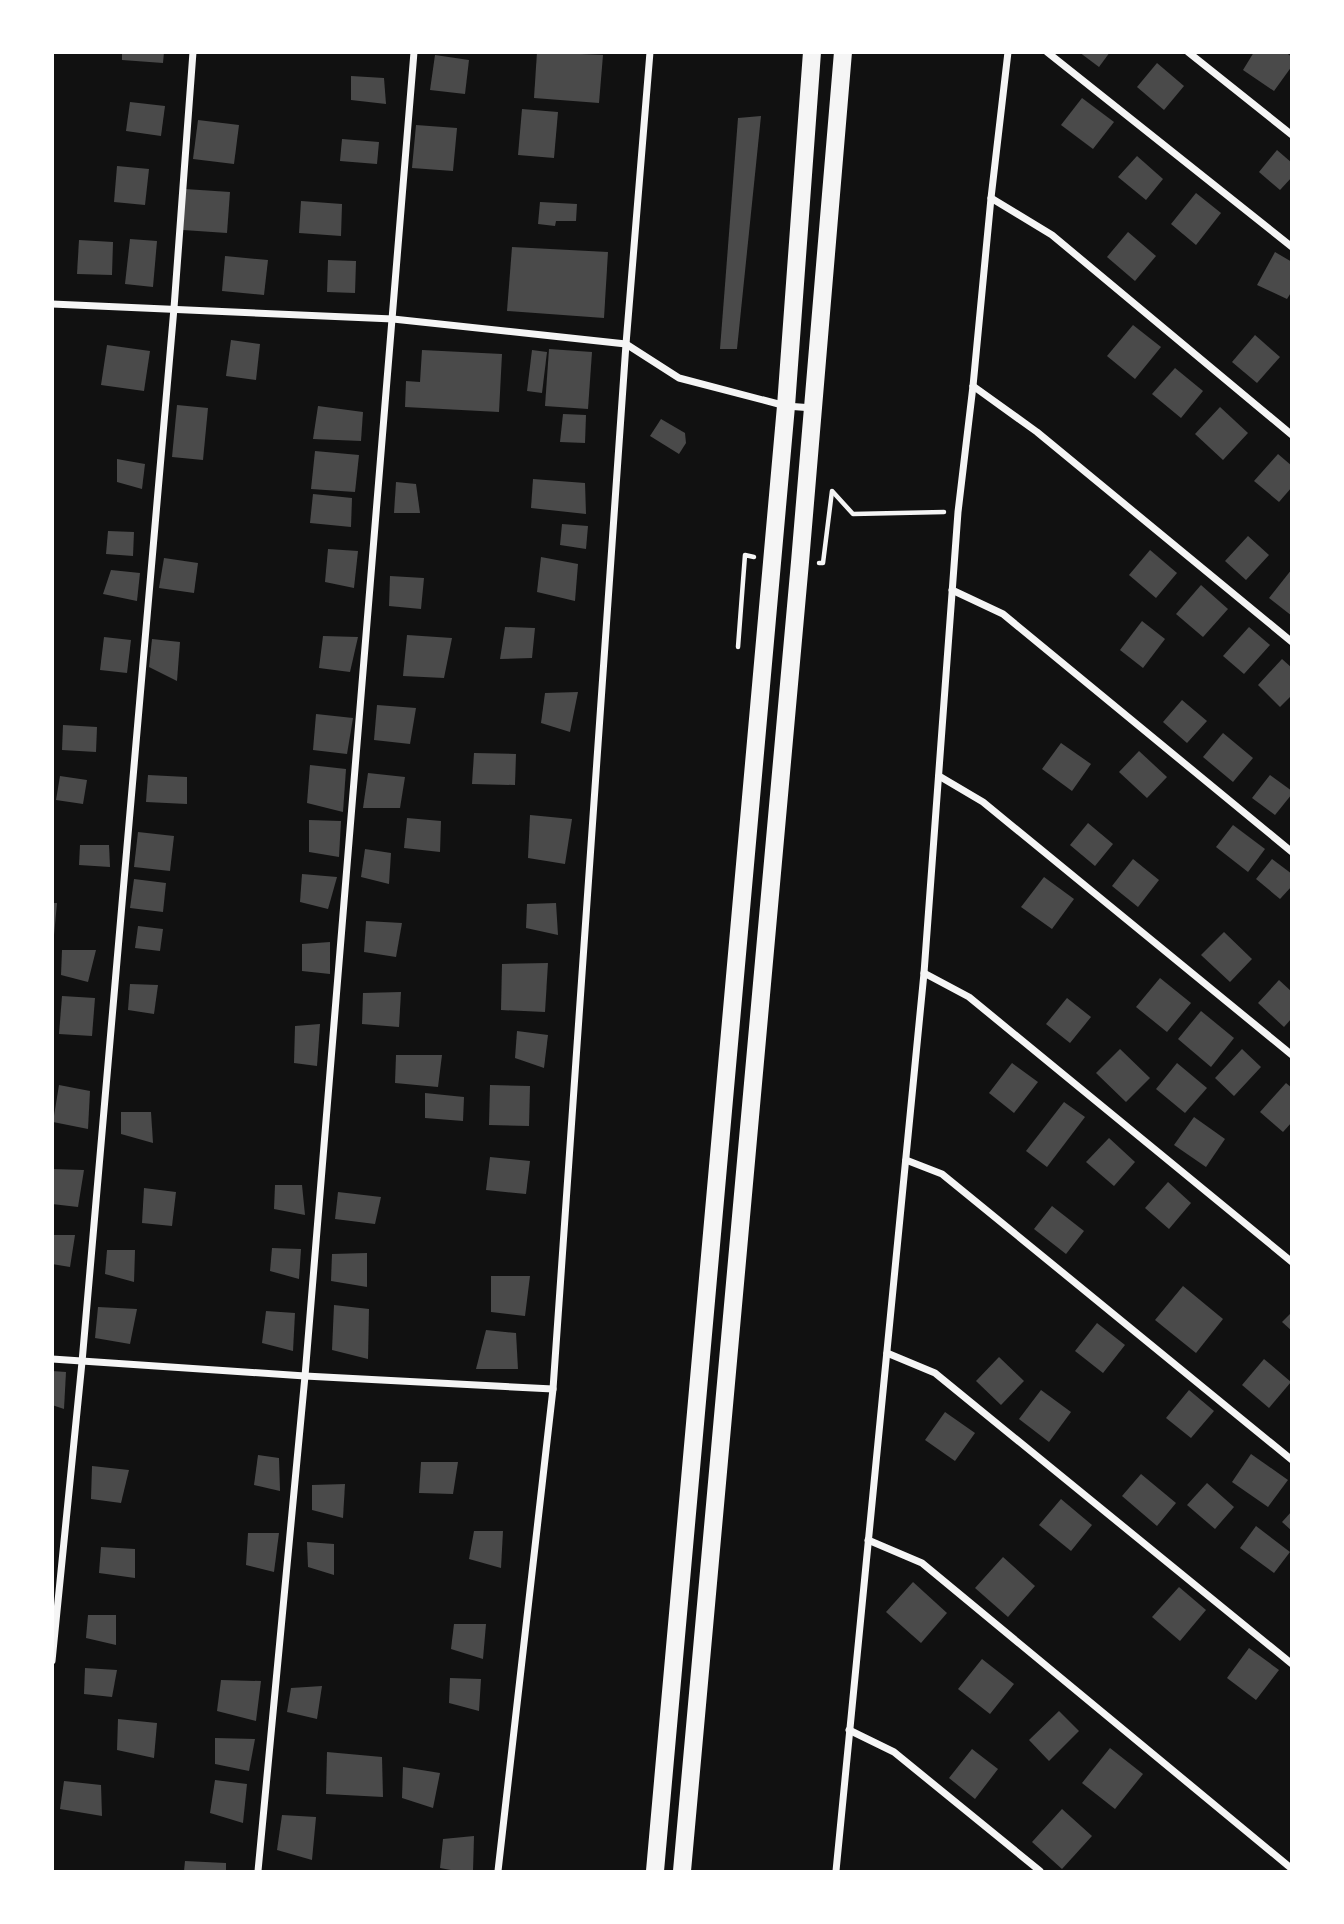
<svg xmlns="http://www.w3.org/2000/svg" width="1344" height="1924" viewBox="0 0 1344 1924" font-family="Roboto,sans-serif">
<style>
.building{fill:#4a4a4a}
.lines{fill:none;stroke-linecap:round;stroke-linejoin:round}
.path{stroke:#f5f5f5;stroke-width:4.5}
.minor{stroke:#f5f5f5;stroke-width:7}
.trunk{stroke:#f5f5f5;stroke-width:18}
</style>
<rect width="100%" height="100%" fill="#111"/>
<g class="building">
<path d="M122,52H164L163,63L122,60Z"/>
<path d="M537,52L603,55L599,103L534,98Z"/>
<path d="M1079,52H1110L1099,67Z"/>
<path d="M1254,52H1285L1292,57V66L1274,91L1243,70Z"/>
<path d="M435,55L469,60L465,94L430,90Z"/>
<path d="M1157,63L1184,86L1164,110L1137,87Z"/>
<path d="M351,76L384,78L386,104L351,100Z"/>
<path d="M1082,98L1114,122L1093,149L1061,125Z"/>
<path d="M130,102L165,106L161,136L126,131Z"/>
<path d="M522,109L558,112L554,158L518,155Z"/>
<path d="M761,116L737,349H720L738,118Z"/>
<path d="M198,120L239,125L234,164L193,159Z"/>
<path d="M416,125L457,128L453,171L412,168Z"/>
<path d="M342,139L379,142L377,164L340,161Z"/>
<path d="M1277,150L1292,163V177L1280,190L1259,172Z"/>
<path d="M1137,156L1163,179L1146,200L1118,177Z"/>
<path d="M117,166L149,169L145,205L114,202Z"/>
<path d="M185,189L230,192L227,233L183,230Z"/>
<path d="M1196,193L1221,213L1196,245L1171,224Z"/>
<path d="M301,201L342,204L341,236L299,233Z"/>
<path d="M540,202L577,204L576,221H556L555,226L538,224Z"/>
<path d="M1128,232L1156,256L1135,281L1107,257Z"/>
<path d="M130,239L157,241L153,287L125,284Z"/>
<path d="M79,240L113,242L112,275L77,274Z"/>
<path d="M512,247L608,252L604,318L507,311Z"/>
<path d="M1275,252L1292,262V291L1287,299L1257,285Z"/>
<path d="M225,256L268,260L264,295L222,291Z"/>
<path d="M328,260L356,261L355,293L327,292Z"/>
<path d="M1133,325L1161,347L1135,379L1107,356Z"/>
<path d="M1255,335L1280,357L1257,383L1232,362Z"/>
<path d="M231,340L260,344L256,380L226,376Z"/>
<path d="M107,345L150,351L144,391L101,385Z"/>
<path d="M549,349L592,352L588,409L545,406Z"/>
<path d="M422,350L502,354L499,412L405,407L406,381L420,382Z"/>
<path d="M532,350L547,352L542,393L527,391Z"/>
<path d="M1175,368L1203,391L1181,418L1152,394Z"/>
<path d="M177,405L208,408L203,460L172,457Z"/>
<path d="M318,406L363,412L361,441L313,439Z"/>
<path d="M1220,407L1248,433L1223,460L1195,434Z"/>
<path d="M563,414L586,415L585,443L560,442Z"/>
<path d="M661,419L685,433L686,443L679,454L650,436Z"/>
<path d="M315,451L359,455L355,492L311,489Z"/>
<path d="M1278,454L1292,466V487L1279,502L1254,481Z"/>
<path d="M117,459L145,464L142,489L117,482Z"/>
<path d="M533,479L585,483L586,514L531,508Z"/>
<path d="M396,482L416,484L420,513H394Z"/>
<path d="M313,494L352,498L351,527L310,523Z"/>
<path d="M562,524L588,526L586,549L560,545Z"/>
<path d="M108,531L134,532L133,556L106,554Z"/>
<path d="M1248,536L1269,555L1246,580L1225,561Z"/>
<path d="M328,549L358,551L354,588L325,582Z"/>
<path d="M1150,550L1177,573L1156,598L1129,575Z"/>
<path d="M541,557L578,564L575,601L537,592Z"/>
<path d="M164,558L198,563L194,593L159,588Z"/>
<path d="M1292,569V616L1269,598Z"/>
<path d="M111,570L140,573L137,601L103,594Z"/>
<path d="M390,576L424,578L421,609L389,606Z"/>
<path d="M1201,585L1228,609L1203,637L1176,614Z"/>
<path d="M1142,621L1165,639L1143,668L1120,650Z"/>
<path d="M505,627L535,628L532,658L500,659Z"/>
<path d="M1249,627L1270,645L1244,674L1223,656Z"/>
<path d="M407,635L452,638L444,678L403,676Z"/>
<path d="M323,636L358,637L350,672L319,668Z"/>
<path d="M104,637L131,640L127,673L100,670Z"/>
<path d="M152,639L180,642L177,681L149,667Z"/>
<path d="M1282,659L1292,668V695L1280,707L1258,685Z"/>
<path d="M578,692L570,732L541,723L545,693Z"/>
<path d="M1182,700L1207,721L1187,743L1163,722Z"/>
<path d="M377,705L416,708L410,744L374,740Z"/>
<path d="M316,714L353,718L347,754L313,750Z"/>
<path d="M63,725L97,727L96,752L62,750Z"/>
<path d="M1223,733L1253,758L1233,782L1203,757Z"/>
<path d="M1061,743L1091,764L1072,791L1042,769Z"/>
<path d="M1139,751L1167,777L1147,798L1119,772Z"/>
<path d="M474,753L516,754L515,785L472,784Z"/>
<path d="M310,765L346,769L343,812L307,803Z"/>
<path d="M368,773L405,777L400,808H363Z"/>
<path d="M148,775L187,777V804L146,802Z"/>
<path d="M1270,775L1292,791V794L1275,815L1252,798Z"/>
<path d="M60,776L87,780L83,804L56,800Z"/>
<path d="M530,815L572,819L565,864L528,858Z"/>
<path d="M407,818L441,821L440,852L404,848Z"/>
<path d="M309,820L341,821L339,857L309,852Z"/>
<path d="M1088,823L1113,844L1095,866L1070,845Z"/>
<path d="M1233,825L1265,849L1248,872L1216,847Z"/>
<path d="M138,832L174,836L170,871L134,867Z"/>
<path d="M80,845H109L110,867L79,865Z"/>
<path d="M365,849L391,853L389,884L361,877Z"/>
<path d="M1133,859L1159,880L1138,907L1112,886Z"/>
<path d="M1272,859L1292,874V886L1280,899L1256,879Z"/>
<path d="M302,874L337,877L328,909L300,902Z"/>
<path d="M1044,877L1074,899L1052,929L1021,907Z"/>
<path d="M134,879L166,883L163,912L130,908Z"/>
<path d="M52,903H57L54,935H52Z"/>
<path d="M556,903L558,935L526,928L527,904Z"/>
<path d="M366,921L402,923L396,957L364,952Z"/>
<path d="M138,926L163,929L160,951L135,948Z"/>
<path d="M1224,932L1252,959L1230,982L1201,955Z"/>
<path d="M330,942V974L302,971V944Z"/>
<path d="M62,950H96L88,982L61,975Z"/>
<path d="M548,963L545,1012L501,1010L502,964Z"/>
<path d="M1160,978L1191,1003L1167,1032L1136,1007Z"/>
<path d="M1279,980L1292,992V1018L1284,1027L1258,1003Z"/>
<path d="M130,984L158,985L154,1014L128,1010Z"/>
<path d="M401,992L399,1027L362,1024L363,993Z"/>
<path d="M62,996L95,998L92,1036L59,1034Z"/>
<path d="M1067,998L1091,1017L1070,1043L1046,1024Z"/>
<path d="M1201,1011L1234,1038L1211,1067L1178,1039Z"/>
<path d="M320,1024L317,1066L294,1063L295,1026Z"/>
<path d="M517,1031L548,1035L544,1068L515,1058Z"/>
<path d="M1120,1049L1150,1078L1126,1102L1096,1073Z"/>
<path d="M1242,1049L1261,1067L1234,1096L1215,1078Z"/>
<path d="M396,1055H442L438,1087L395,1083Z"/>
<path d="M1012,1063L1038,1082L1014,1113L989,1093Z"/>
<path d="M1177,1063L1207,1088L1185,1113L1156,1089Z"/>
<path d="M1286,1083L1292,1088V1122L1283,1132L1260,1112Z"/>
<path d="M59,1085L90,1091L88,1129L53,1122Z"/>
<path d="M490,1085L530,1086L529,1126L489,1125Z"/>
<path d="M425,1093L464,1097L463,1121L425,1118Z"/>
<path d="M1064,1102L1085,1117L1047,1167L1026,1151Z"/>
<path d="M121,1112H151L153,1143L121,1134Z"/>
<path d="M1194,1117L1225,1139L1206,1167L1174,1145Z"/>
<path d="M1109,1138L1135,1162L1114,1186L1086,1162Z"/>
<path d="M490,1157L530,1161L526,1194L486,1190Z"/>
<path d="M52,1169L84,1170L78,1207L52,1204Z"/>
<path d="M1168,1182L1191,1203L1169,1229L1145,1208Z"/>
<path d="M275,1185H302L305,1215L274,1209Z"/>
<path d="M144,1188L176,1192L172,1226L142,1223Z"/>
<path d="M338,1192L381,1197L375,1224L335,1219Z"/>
<path d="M1052,1206L1084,1231L1066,1254L1034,1229Z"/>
<path d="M52,1235H75L70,1267L52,1264Z"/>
<path d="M272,1248L301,1249L299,1279L270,1271Z"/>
<path d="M107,1250H135L134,1282L105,1274Z"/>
<path d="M367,1253V1287L331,1281L332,1254Z"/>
<path d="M491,1276H530L525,1316L491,1312Z"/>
<path d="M1183,1286L1223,1319L1196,1353L1155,1320Z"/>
<path d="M334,1305L369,1309L368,1359L332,1350Z"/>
<path d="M98,1307L137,1309L130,1344L95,1338Z"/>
<path d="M266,1311L295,1313L293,1351L262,1343Z"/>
<path d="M1292,1312V1331L1282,1322Z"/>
<path d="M1097,1323L1125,1345L1103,1373L1075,1351Z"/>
<path d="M486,1330L516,1333L518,1369H476Z"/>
<path d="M999,1357L1024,1381L1001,1405L976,1381Z"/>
<path d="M1264,1359L1291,1382L1269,1408L1242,1385Z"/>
<path d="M52,1371L66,1372L64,1409L52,1405Z"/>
<path d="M1041,1390L1071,1412L1049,1442L1019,1419Z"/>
<path d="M1189,1390L1214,1411L1191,1438L1166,1418Z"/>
<path d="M945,1412L975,1433L955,1461L925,1440Z"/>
<path d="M1251,1454L1288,1480L1268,1507L1232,1482Z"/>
<path d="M258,1455L279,1458L280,1491L254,1485Z"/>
<path d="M421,1462H458L453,1494L419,1493Z"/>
<path d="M92,1466L129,1470L121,1503L91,1499Z"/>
<path d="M1141,1474L1176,1503L1157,1526L1122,1496Z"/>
<path d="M1207,1483L1234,1507L1215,1529L1187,1505Z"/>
<path d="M345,1484L343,1518L312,1510V1485Z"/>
<path d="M1061,1499L1092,1525L1071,1551L1039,1525Z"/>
<path d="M1292,1511V1531L1282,1522Z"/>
<path d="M1256,1526L1290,1552L1274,1573L1240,1548Z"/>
<path d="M474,1531H503L501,1568L469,1559Z"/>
<path d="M248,1533H279L274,1572L246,1565Z"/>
<path d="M307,1542L334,1544V1575L308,1567Z"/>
<path d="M101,1547L135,1549V1578L99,1573Z"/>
<path d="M1003,1557L1035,1586L1008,1617L975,1588Z"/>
<path d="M913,1582L947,1613L921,1643L886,1612Z"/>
<path d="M1179,1587L1206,1610L1180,1641L1152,1617Z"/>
<path d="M88,1615H116V1645L86,1638Z"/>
<path d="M454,1624H486L483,1659L451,1649Z"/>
<path d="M1249,1648L1279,1670L1256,1700L1227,1678Z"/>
<path d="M982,1659L1014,1684L990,1714L958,1689Z"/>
<path d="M85,1668L117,1670L112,1697L84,1694Z"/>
<path d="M450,1678L481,1679L479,1711L449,1703Z"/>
<path d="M221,1680L261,1681L256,1721L217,1711Z"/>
<path d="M322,1686L317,1719L287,1712L291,1688Z"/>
<path d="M1059,1711L1079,1731L1049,1761L1029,1740Z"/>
<path d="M118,1719L157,1723L154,1758L117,1750Z"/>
<path d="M215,1738L255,1739L249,1771L215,1764Z"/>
<path d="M1110,1748L1143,1774L1115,1809L1082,1783Z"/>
<path d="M972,1749L998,1769L975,1799L949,1778Z"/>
<path d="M327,1752L382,1757L383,1797L326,1794Z"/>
<path d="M403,1767L440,1773L433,1808L402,1798Z"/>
<path d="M215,1780L247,1784L243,1823L210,1813Z"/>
<path d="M64,1781L101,1785L102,1816L60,1809Z"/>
<path d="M1062,1809L1092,1836L1062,1869L1032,1842Z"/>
<path d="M282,1815L316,1817L312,1860L277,1850Z"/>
<path d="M474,1836L473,1871H456L440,1868L443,1839Z"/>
<path d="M185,1861L226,1863V1871H184Z"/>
</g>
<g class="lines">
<g class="path">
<path d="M833,492L853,514L944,512"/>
<path d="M819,563H823L832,491"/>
<path d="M738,647L745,555L754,557"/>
</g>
<g class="minor">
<path d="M1047,52L1292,247"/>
<path d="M1188,52L1292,135"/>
<path d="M991,198L1052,235L1292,435"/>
<path d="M52,304L393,319L626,344L679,378L786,406L813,408"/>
<path d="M973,386L1037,432L1292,642"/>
<path d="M952,590L1003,614L1292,852"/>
<path d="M939,776L983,802L1292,1055"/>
<path d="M924,973L969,997L1292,1262"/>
<path d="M906,1160L942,1174L1292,1460"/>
<path d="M887,1353L935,1373L1292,1664"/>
<path d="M52,1359L305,1376L553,1389"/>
<path d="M868,1540L922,1563L1292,1869"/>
<path d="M52,1661L82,1362L174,308L193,52"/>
<path d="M849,1730L894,1752L1040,1871"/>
<path d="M258,1871L305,1376L414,52"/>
<path d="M498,1871L553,1389L626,344L650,52"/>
<path d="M836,1871L924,973L958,512L973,386L991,198L1008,52"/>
</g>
<g class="trunk">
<path d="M655,1871L786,406L812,52"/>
<path d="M682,1871L800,562L843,52"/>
</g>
</g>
<rect width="1344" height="1924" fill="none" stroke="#ffffff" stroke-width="108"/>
</svg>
